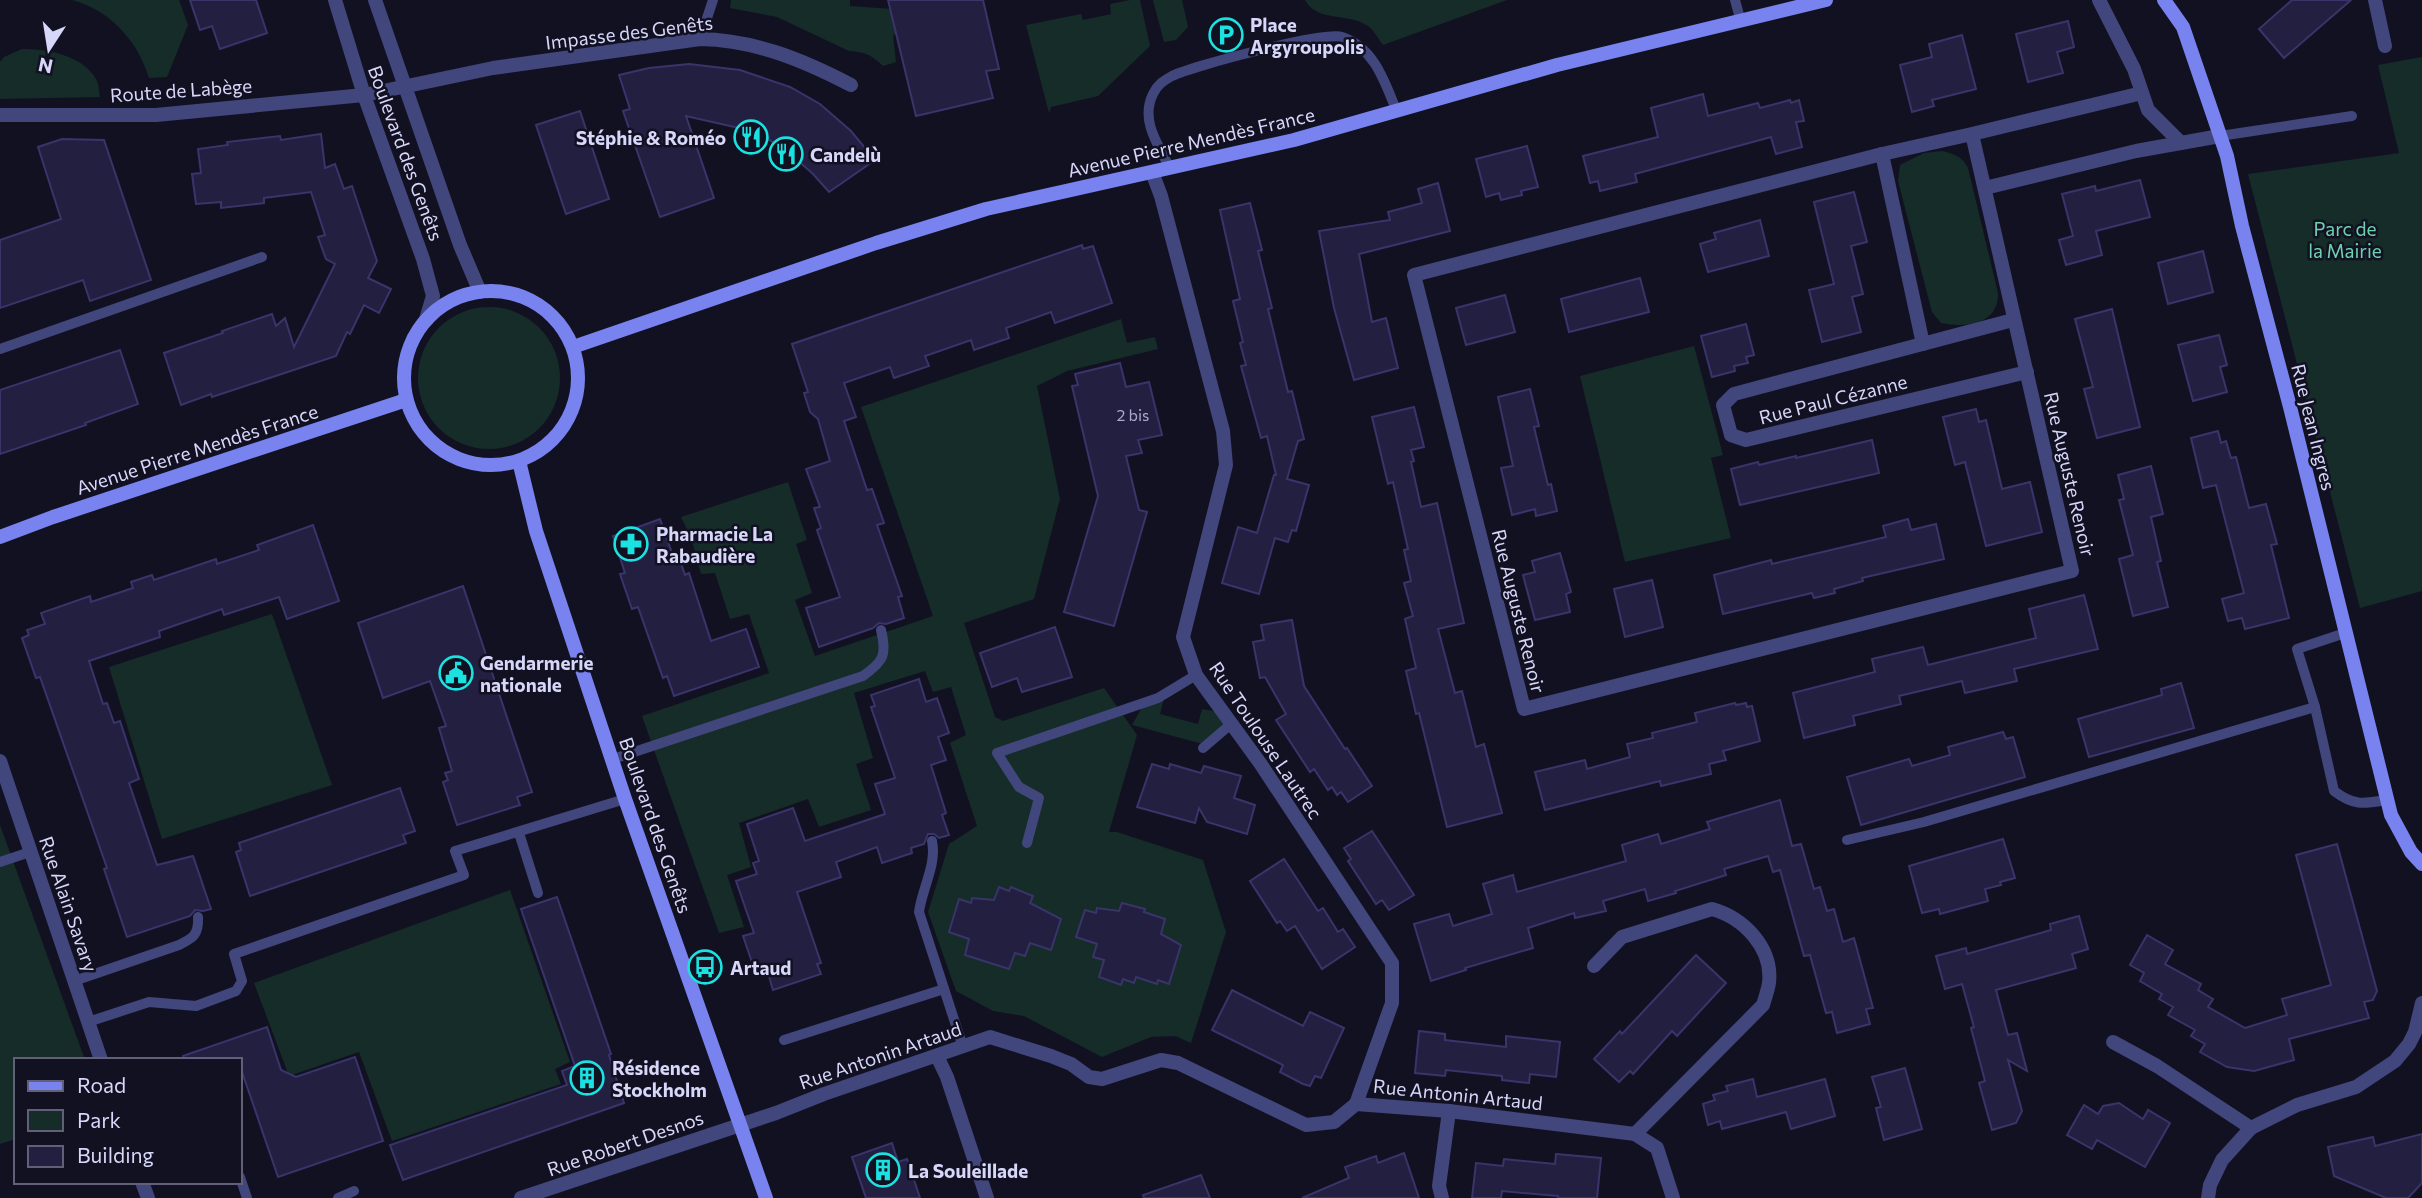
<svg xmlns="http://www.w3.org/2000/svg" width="2422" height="1198" viewBox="0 0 2422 1198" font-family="Commissioner,sans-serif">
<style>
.green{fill:#152c28}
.building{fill:#221f41;stroke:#39346a;stroke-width:2}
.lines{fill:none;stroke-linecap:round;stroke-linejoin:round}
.lane{stroke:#41467c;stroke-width:10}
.street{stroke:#41467c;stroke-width:14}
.secondary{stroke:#7983ef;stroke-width:14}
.labels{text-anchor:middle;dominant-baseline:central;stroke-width:5;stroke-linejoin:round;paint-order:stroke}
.number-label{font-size:16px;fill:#aaa9cc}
.poi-label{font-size:19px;font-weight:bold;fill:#d7d7fa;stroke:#121122;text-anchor:start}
.street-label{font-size:19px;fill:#d7d7fa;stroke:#121122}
.park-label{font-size:19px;fill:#6cd2ad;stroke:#121122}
</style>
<rect width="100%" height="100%" fill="#121122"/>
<g class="green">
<path d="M72,0H179L188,25L167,77L149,78C138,41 110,10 72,0Z"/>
<path d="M731,0H850V6L950,13L976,12L893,35L896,62L883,66C872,55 865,52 849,51L777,17L730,8Z"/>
<path d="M1130,0H1140L1150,46L1098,96L1051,107L1049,113L1026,25L1081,14L1083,20L1111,14L1110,4Z"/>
<path d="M1153,0H1182L1188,27L1176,40L1164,42Z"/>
<path d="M1305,0H1507L1383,45C1378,39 1374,30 1368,26C1348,12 1318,23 1305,0Z"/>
<path d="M22,49C47,49 84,55 97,81C99,85 99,93 100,97L0,99V62L4,57Z"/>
<path d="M2422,57V591L2360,608L2248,174L2399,153L2378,65Z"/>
<path d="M1942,151C1954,154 1962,156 1968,168L1998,293C1999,325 1965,328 1941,323L1932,312L1898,181L1900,165L1924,153Z"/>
<circle cx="489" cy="378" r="71"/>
<path d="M1121,319L1127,343L1155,337L1158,349L1067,371L1037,386L1060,499L1034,599L964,623L995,717L1003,721L1104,688L1137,735L1109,832H1117L1203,860L1226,932L1191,1043L1175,1036L1151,1037L1102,1057L1024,1016L993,1011L956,991L928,912L949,844L977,826L950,743L966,735L951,687L933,692L925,671L854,693L873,758L856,764L871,810L819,827L808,799L739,823L751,867L727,875L744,927L719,933L642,716L769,673L749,614L730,619L715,573L701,574L691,538L681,517L788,482L807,540L796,544L812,593L795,600L815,656L933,616L861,407Z"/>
<path d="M1694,346L1723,455L1711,458L1731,538L1625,562L1580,376Z"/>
<path d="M272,614L332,785L162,839L109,667Z"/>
<path d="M1164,699L1160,714L1198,724L1202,709L1219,712L1227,723L1203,744L1132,725L1142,707Z"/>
<path d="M0,825L85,1060H16V1139L0,1144Z"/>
<path d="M510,890L570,1062L555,1069L561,1084L392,1141L359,1052L289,1076L254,983Z"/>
</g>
<g class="building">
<path d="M190,0H256L267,33L220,49L212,26L200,30Z"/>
<path d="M888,0H983L999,69L986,71L993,98L916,116Z"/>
<path d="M2292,0H2351L2284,58L2259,29Z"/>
<path d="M2068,21L2074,47L2057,52L2063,73L2028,82L2016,34Z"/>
<path d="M1962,35L1976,89L1932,100L1934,106L1912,112L1900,65L1932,57L1929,44Z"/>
<path d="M689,64L740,70L790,87L820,104L851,131L875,160L829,192L813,174L794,157L768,139L739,128L686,116L714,198L660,217L623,111L630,109L619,75L649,68Z"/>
<path d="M1703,94L1708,116L1758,103L1760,108L1790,100L1791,103L1799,100L1804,121L1796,122L1802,147L1776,154L1771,137L1635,174L1637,182L1600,191L1598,181L1590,183L1583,156L1658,137L1651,108Z"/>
<path d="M580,111L609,199L566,214L536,125Z"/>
<path d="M321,134L325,168L335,164L344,189L352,186L377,261L368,278L391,289L379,313L364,305L350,334L347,332L336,356L212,397L211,394L181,405L164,353L223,333L222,331L272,314L276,326L285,318L294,347L335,264L326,259L318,237L325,235L311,192L264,198V203L221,208V202L196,204L192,174L201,173L198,149L228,145L227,142L280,136L281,140Z"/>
<path d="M62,139L104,140L151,280L90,301L83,280L0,308V240L61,219L38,147Z"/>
<path d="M1527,146L1538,187L1521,191L1522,195L1501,200L1499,193L1486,197L1476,159Z"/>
<path d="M2140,180L2150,217L2096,231L2102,255L2066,265L2059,240L2073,236L2062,194L2095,186L2096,191Z"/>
<path d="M1438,183L1450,231L1359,254L1372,322L1386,318L1398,368L1354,380L1334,308L1319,231L1390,220L1388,212L1422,203L1418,189Z"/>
<path d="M1854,192L1867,242L1851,246L1863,294L1852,297L1861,332L1822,342L1809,290L1834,284L1814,202Z"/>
<path d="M1250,203L1262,250L1258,251L1272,308L1268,309L1288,392L1292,391L1304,439L1298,441L1287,479L1309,485L1296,531L1292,530L1288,542L1275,538L1259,594L1222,583L1238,527L1257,533L1274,475H1276L1267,436L1261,438L1241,366L1246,365L1240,343L1243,342L1233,301L1240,299L1220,210Z"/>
<path d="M1760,220L1769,256L1708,272L1700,244L1716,239L1714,233Z"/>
<path d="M1082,245L1083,249L1093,246L1112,303L1055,323L1051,312L1006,328L1009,338L974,350L971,340L925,356L929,366L894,378L890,367L844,383L856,417L844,421L867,490L872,489L884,523L877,525L902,596L898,597L904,618L886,624L879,623L873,628L819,647L806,608L840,597L817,530L821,528L814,508L820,507L806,469L830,461L818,419L810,412L804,393L808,392L792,344Z"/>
<path d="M2203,251L2213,292L2168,304L2158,263Z"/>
<path d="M1640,278L1649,312L1569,332L1561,299Z"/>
<path d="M1505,295L1515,332L1466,345L1456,308Z"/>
<path d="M2112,309L2140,427L2097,438L2084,389L2093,387L2075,319Z"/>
<path d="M1746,324L1754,355L1746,357L1748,363L1734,366L1735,371L1712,377L1701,336Z"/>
<path d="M2219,335L2227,365L2220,367L2227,392L2193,401L2178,345Z"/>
<path d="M120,350L138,404L85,423L86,425L0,454V390Z"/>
<path d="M1120,363L1126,387L1149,382L1162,435L1138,440L1142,453L1126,456L1139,510L1147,512L1114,626L1064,612L1098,496L1072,386L1078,385L1075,374Z"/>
<path d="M1530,389L1539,426L1534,427L1548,485L1551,484L1557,511L1536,516L1535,509L1512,515L1501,468L1513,466L1498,397Z"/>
<path d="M1414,407L1424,447L1411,450L1414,461L1411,462L1421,507L1437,503L1464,623L1438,629L1455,693L1462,691L1476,747L1484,744L1502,813L1447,827L1419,713L1416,714L1406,671L1416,668L1405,619L1413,616L1404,583L1411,581L1404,550L1408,549L1393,482L1388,484L1372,417Z"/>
<path d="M1976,409L1979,422L1986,420L2002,489L2030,482L2042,532L1986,546L1965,462L1955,465L1943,417Z"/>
<path d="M2218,431L2221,443L2226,441L2231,458L2236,457L2249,508L2266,504L2277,544L2271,545L2289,618L2245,629L2242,618L2228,621L2222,599L2244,593L2216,485L2203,488L2191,438Z"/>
<path d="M1872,440L1879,473L1740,505L1731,469L1758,462L1759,465L1796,456V458Z"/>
<path d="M2151,466L2163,514L2151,517L2161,561L2157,562L2168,607L2133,616L2119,559L2133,555L2119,500L2124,499L2118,475Z"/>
<path d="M660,519L673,556L678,555L685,575L689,573L711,641L746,629L759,667L674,696L667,676L663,678L638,607L632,609L620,574L625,573L613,536Z"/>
<path d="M1908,519L1911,530L1936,524L1944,559L1862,578L1863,581L1834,589L1835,593L1814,598L1812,593L1723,614L1714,575L1771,560L1772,564L1886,537L1883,526Z"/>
<path d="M313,525L339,601L287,619L279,597L224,615L222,609L159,631L160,637L89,661L103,704L107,703L114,723L120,721L139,779L129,783L157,865L193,856L211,909L203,911L195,910L190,916L127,937L104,869L107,868L86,808L40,677L36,678L22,638L29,635L27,630L45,624L41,613L90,596L91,602L133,588L131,582L152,575L154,580L216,559L217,564L259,550L257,545Z"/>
<path d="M1560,553L1571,592L1566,594L1570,612L1535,620L1523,575L1535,572L1532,561Z"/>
<path d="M1652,580L1663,627L1625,637L1614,589Z"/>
<path d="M463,586L532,792L517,797L520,805L457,825L443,782L448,780L445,773L452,771L439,728L446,726L430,681L383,698L358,623Z"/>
<path d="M2084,595L2098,649L2014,669L2017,681L1965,693L1962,681L1899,696L1901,704L1853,716L1855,725L1804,738L1793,693L1875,672L1872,659L1923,647L1928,665L2036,638L2029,609Z"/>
<path d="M1292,620L1304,686L1345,749L1347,748L1372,786L1348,802L1341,792L1337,795L1332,787L1328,790L1314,769L1310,772L1276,720L1286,714L1265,677L1260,678L1253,642L1264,640L1261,625Z"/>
<path d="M1055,627L1072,677L1022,692L1017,678L992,687L980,653Z"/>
<path d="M919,679L926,702L937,698L949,733L938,737L946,760L931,765L946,813L942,815L949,835L939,838L934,834H928L924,844L911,848L912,853L882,863L877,847L836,862L841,877L797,892L821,963L817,964L821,974L773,990L766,967L755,971L743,936L754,933L736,881L757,874L753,863L759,861L747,824L793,808L805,841L885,814L875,784L895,778L871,707L875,706L871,695Z"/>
<path d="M2181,683L2194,728L2089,757L2078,719L2162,695L2161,689Z"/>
<path d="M1735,703L1736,705L1746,703L1747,707L1752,706L1760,741L1723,751L1726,760L1709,764L1711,774L1661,786L1660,781L1545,810L1535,772L1585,760L1587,769L1630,757L1627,744L1653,738L1652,733L1697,722L1695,713Z"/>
<path d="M2003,732L2006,739L2013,737L2025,777L1861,825L1847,777L1909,759L1912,766L1950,755L1948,747Z"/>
<path d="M1152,764L1169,769L1170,764L1201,773L1204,766L1241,776L1234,798L1255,805L1247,834L1207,822L1199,808L1195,823L1137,807Z"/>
<path d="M400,788L415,831L403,835L406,843L250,896L236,852L241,850L239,843Z"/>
<path d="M1780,800L1792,846L1801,844L1814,889L1820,887L1827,911L1834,909L1843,942L1854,938L1873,1008L1866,1009L1870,1024L1837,1033L1832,1012L1826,1013L1810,955L1804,956L1780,870L1773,872L1768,856L1724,869L1726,875L1675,891L1676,893L1648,901L1645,889L1603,901L1606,911L1575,918L1574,913L1528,928L1533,948L1465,968L1466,970L1431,981L1414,924L1449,914L1453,926L1492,914L1483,884L1513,875L1517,892L1626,861L1622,845L1658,834L1661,844L1710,829L1707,822Z"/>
<path d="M1372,831L1414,895L1389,910L1382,900L1376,904L1348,861L1351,859L1344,848Z"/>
<path d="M2003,839L2015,878L2000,882L2001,885L1985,889L1988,901L1940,914L1939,909L1922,913L1909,866Z"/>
<path d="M2337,844L2377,991L2373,1000L2364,1002L2369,1018L2289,1039L2294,1060L2254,1071L2227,1067L2200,1052L2205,1044L2191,1036L2195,1030L2168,1015L2173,1007L2159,999L2162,994L2140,981L2144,973L2130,965L2147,935L2173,950L2165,964L2201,984L2198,990L2213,999L2208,1007L2245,1028L2287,1015L2282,999L2331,985L2296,855Z"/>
<path d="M1284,859L1318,911L1323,908L1338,932L1343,929L1355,947L1322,969L1295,926L1287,931L1280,921L1277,923L1250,881Z"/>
<path d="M999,887L1009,891L1011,887L1033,896L1030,903L1061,919L1051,950L1030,943L1025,956L1015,953L1009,969L965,955L969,939L949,932L959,899L971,903L972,898L994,900Z"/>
<path d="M557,897L611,1054L609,1055L624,1103L403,1180L390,1145L567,1085L562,1071L575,1066L521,909Z"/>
<path d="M1122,903L1145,909L1144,912L1165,919L1161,934L1181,945L1169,984L1158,980L1157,984L1136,977L1134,983L1123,979L1121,985L1099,977L1104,960L1093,957L1097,944L1076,937L1085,910L1096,913L1097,908L1119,911Z"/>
<path d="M2079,916L2088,949L2072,954L2076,968L1996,990L2008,1035L2017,1033L2027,1071L2008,1060L2022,1111L2016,1123L1992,1130L1979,1083L1985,1081L1971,1028L1974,1027L1962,984L1945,989L1936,956L1966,948L1967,954L2051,930L2050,924Z"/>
<path d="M1696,955L1726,983L1677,1036L1672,1031L1633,1074L1630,1071L1619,1082L1594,1059L1620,1031L1622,1034Z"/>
<path d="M1232,990L1303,1026L1310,1012L1344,1028L1321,1078L1315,1076L1310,1086L1303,1084L1280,1072L1283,1065L1212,1030Z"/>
<path d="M267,1027L281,1070L296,1077L355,1057L383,1141L278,1177L240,1066V1060H183V1056Z"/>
<path d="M1419,1031L1445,1034V1040L1506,1047V1036L1560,1042L1556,1077L1530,1074L1529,1083L1502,1080V1076L1446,1070L1445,1076L1415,1073Z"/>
<path d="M1905,1068L1922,1129L1884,1140L1876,1108L1881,1107L1872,1077Z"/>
<path d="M1753,1079L1757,1097L1825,1079L1835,1116L1791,1129L1786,1112L1722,1129L1720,1121L1708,1125L1703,1104L1715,1100L1713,1095L1728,1091L1726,1086Z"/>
<path d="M2119,1103L2143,1119L2148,1110L2170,1123L2145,1167L2097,1140L2092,1149L2067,1135L2084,1105L2098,1114L2103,1106Z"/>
<path d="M2422,1134V1183L2408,1198H2386L2334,1176L2328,1147L2373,1137L2375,1146Z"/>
<path d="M892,1143L898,1162L907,1159L920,1198H866L852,1157Z"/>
<path d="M1404,1153L1419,1198H1302L1349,1178L1345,1167L1376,1156L1378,1163Z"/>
<path d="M1556,1154L1601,1158L1597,1198H1558V1196L1502,1191L1501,1198H1472L1476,1163L1503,1166L1504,1159L1555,1164Z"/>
<path d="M1201,1175L1210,1198H1144L1143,1195Z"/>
</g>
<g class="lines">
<g class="lane">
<path d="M1735,0L1741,22"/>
<path d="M700,39L713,0"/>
<path d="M2220,136L2352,116"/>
<path d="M1170,168C1158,145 1140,120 1153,94C1157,85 1163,81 1172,76C1192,66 1325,31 1342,37C1375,48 1385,83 1397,112"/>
<path d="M0,349L262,257"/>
<path d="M2345,633L2297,649L2315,707L2334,791C2354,806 2363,804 2386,800"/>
<path d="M1203,748L1231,724"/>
<path d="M613,759L863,676C884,661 887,655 881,630"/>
<path d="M519,833L538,893"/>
<path d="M1847,840L1924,822L2315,707"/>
<path d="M932,841C937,865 922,888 919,912L963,1047"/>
<path d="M1027,843L1039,798L1019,787L997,753L1158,698L1196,675"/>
<path d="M0,862L30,852"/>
<path d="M74,981L179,945C193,938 199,935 198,917"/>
<path d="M88,1022L149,1002L196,1006L236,991L242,981L234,954L464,875L455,851L625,799"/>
<path d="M784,1040L944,989"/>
<path d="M240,1177L247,1198"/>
<path d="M338,1198L354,1191"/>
</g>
<g class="street">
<path d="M335,0L364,95L423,259L433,296L426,319"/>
<path d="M375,0L460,245L480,292"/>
<path d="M2099,0L2134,69L2148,110L2181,143"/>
<path d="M2375,0L2385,46"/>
<path d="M0,115H156L364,95L493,68L700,39C755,40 803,60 851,85"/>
<path d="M1972,134L1882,154L1414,275L1524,709L2072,571L1972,134L2142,93"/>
<path d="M1882,154L1923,344"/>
<path d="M1152,172L1161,196L1223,431L1226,465L1183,637L1196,675L1260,763L1392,963V1003L1356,1104"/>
<path d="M1985,188L2136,151L2220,136"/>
<path d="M2013,320L1734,394L1723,405L1731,435L1746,440L2027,372"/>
<path d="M0,761L101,1060"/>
<path d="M1594,966L1622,937L1712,909C1744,918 1773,948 1769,983C1768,990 1765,998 1763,1005L1635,1134"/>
<path d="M2113,1042L2157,1066L2251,1128"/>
<path d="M937,1056L947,1077L987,1198"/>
<path d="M142,1182L148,1198"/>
<path d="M521,1198L776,1113L824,1094L990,1037L1051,1056L1071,1064L1089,1077L1102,1079L1161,1060L1178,1063L1306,1125L1334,1122L1356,1104L1449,1111L1635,1134L1657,1148L1673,1198"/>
<path d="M1442,1198L1439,1186L1449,1111"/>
<path d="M2208,1198L2210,1185L2222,1160L2251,1128L2297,1105L2356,1087L2395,1061L2409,1044L2415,1032L2422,1003"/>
</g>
<g class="secondary">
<path d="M2164,0L2183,27L2227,156L2242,226L2290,407L2391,815L2411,852L2422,864"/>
<circle cx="491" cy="378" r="87"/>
<path d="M573,347L876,243L986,209L1294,140L1557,65L1826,0"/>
<path d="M519,461L536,531L625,799L766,1198"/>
<path d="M0,537L53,517L406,400"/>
</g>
</g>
<defs>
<symbol id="parking-ring" viewBox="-11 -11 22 22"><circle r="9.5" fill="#121122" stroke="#1be2e0" stroke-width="1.5"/><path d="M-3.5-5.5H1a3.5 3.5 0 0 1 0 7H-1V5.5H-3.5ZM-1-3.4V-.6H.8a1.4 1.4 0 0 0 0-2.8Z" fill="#1be2e0"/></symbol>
<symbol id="restaurant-ring" viewBox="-11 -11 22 22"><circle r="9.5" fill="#121122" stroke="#1be2e0" stroke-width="1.5"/><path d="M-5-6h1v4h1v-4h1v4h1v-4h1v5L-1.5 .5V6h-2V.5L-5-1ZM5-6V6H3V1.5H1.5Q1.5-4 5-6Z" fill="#1be2e0"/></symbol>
<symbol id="pharmacy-ring" viewBox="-11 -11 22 22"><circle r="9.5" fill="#121122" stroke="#1be2e0" stroke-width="1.5"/><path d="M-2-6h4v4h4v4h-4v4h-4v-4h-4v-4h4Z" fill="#1be2e0"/></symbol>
<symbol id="civic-ring" viewBox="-11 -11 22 22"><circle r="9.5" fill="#121122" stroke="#1be2e0" stroke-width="1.5"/><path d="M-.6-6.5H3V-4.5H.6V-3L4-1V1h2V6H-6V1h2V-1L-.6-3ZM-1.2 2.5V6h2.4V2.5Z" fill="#1be2e0"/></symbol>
<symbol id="bus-ring" viewBox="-11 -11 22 22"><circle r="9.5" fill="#121122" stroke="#1be2e0" stroke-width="1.5"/><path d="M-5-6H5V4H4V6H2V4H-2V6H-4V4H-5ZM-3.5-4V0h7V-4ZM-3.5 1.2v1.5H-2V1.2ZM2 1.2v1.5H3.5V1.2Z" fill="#1be2e0"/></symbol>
<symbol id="building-ring" viewBox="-11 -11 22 22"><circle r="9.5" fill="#121122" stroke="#1be2e0" stroke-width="1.5"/><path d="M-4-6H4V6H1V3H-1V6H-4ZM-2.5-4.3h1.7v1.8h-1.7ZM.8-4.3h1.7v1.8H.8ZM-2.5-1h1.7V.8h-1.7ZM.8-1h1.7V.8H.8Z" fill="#1be2e0"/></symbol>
</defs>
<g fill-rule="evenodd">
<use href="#parking-ring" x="1207" y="16" width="38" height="38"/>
<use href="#restaurant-ring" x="732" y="118" width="38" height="38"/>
<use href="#restaurant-ring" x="767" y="135" width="38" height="38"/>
<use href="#pharmacy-ring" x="612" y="525" width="38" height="38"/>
<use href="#civic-ring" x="437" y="654" width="38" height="38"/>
<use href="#bus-ring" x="686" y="948" width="38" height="38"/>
<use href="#building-ring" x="568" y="1059" width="38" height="38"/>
<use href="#building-ring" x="864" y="1151" width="38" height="38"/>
</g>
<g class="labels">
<g class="number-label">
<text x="1133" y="414">2 bis</text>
</g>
<g class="poi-label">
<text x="1250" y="24">Place<tspan x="1250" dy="22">Argyroupolis</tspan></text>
<text x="726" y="137" text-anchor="end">Stéphie &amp; Roméo</text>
<text x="810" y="154">Candelù</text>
<text x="656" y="533">Pharmacie La<tspan x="656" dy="22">Rabaudière</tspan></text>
<text x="480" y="662">Gendarmerie<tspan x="480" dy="22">nationale</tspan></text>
<text x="730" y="967">Artaud</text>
<text x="612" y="1067">Résidence<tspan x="612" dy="22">Stockholm</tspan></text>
<text x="908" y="1170">La Souleillade</text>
</g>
<g class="street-label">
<text transform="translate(629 32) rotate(-7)">Impasse des Genêts</text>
<text transform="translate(181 90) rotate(-4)">Route de Labège</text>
<text transform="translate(1191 142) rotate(-13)">Avenue Pierre Mendès France</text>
<text transform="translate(406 153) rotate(70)">Boulevard des Genêts</text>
<text transform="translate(1833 399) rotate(-14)">Rue Paul Cézanne</text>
<text transform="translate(2314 427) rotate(76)">Rue Jean Ingres</text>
<text transform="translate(197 449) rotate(-18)">Avenue Pierre Mendès France</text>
<text transform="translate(2070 474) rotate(77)">Rue Auguste Renoir</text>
<text transform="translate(1519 611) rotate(76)">Rue Auguste Renoir</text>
<text transform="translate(1266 740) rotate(56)">Rue Toulouse Lautrec</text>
<text transform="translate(656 825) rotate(71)">Boulevard des Genêts</text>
<text transform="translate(69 904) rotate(71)">Rue Alain Savary</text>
<text transform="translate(880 1055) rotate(-19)">Rue Antonin Artaud</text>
<text transform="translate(1458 1094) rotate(6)">Rue Antonin Artaud</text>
<text transform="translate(625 1143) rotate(-19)">Rue Robert Desnos</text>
</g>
<g class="park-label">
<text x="2345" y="228">Parc de<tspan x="2345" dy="22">la Mairie</tspan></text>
</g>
</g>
<rect x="14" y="1058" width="228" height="126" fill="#121122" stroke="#616078" stroke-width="2"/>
<rect x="28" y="1081" width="35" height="10" fill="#7983ef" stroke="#616078" stroke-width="2"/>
<text x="77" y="1093" font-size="21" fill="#d7d7fa">Road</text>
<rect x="28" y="1110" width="35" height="21" fill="#152c28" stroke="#616078" stroke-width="2"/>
<text x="77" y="1128" font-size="21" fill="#d7d7fa">Park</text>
<rect x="28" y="1146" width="35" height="21" fill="#221f41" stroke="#616078" stroke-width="2"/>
<text x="77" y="1163" font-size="21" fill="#d7d7fa">Building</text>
<g transform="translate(49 49) rotate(192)" stroke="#121122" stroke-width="5" paint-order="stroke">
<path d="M0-5L12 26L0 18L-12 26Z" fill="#d7d7fa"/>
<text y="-10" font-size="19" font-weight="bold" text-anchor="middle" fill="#d7d7fa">N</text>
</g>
</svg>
